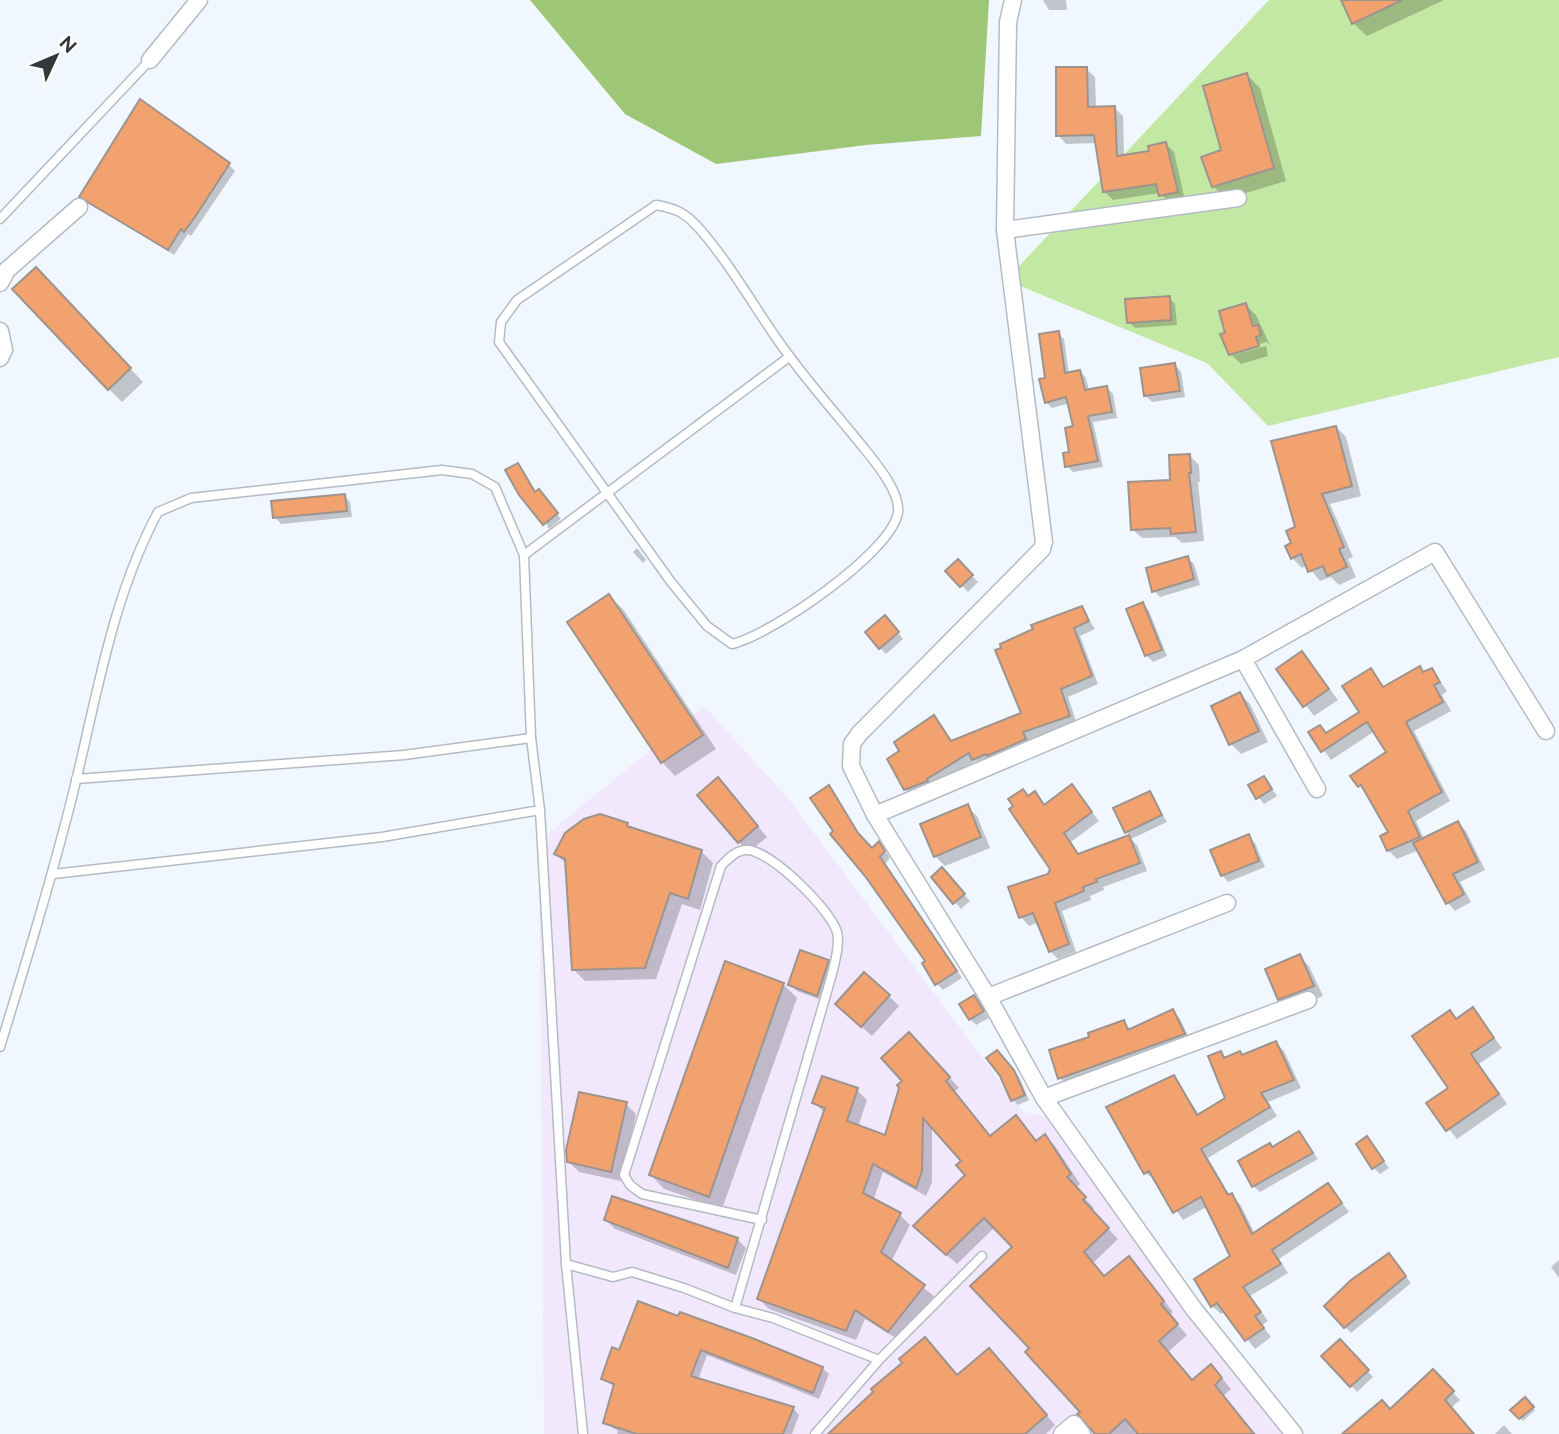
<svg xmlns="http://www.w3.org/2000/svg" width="1559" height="1434" viewBox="0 0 1559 1434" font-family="Raleway,sans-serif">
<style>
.commercial{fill:#f1e8fd}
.green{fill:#c3e8a3}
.forest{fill:#9dc676}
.shadow{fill:#0003}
.building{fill:#f2a26f;stroke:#9e938d;stroke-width:2}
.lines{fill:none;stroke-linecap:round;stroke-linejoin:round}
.service-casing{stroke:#b4bbc4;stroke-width:11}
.minor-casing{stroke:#b4bbc4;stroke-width:19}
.service{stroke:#fff;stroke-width:8}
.minor{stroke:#fff;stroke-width:16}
</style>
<rect width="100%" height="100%" fill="#f1f7ff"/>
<path class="commercial" d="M704,706L787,797L1023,1112L1049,1116L1299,1434H544L539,841Z"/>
<path class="green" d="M1269,0H1559V357L1268,426L1207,363L1006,280Z"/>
<path class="forest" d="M530,0H989L981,136L866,145L716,164L625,114Z"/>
<g class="shadow">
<path d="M1043,0H1066L1067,10H1049Z"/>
<path d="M1342,0H1444L1367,36L1353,23Z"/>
<path d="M1086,69L1095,77L1096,108H1114L1123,116L1124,157L1151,153L1166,144L1174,152L1185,200L1169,203L1160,193L1113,200L1104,191L1097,143L1066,144L1058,135Z"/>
<path d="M1247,75L1260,88L1286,181L1226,199L1213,186Z"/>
<path d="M228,164L235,171L191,236L188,234L174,255L81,197Z"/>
<path d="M49,283L143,382L122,402L109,389Z"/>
<path d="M1169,298L1175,304L1177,325L1135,328L1129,322Z"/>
<path d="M1246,305L1256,315L1270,345L1267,342L1233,352V355L1266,346L1268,356L1241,364L1231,354L1227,334Z"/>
<path d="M1058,333L1064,339L1069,374L1080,371L1086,378L1089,391L1107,388L1113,394L1117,418L1093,422L1103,467L1073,472L1067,466L1075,428L1070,403L1052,408L1046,402L1047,379Z"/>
<path d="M1175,365L1181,372L1185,397L1152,402L1146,396Z"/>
<path d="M1336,427L1346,437L1361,496L1330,504L1353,557L1348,559L1356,577L1339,585L1331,577L1320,581L1307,565L1302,568L1292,558L1297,528Z"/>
<path d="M1190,456L1199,465L1200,482H1198L1204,541L1182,543L1175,537L1142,538L1132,529Z"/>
<path d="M518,465L536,494L543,497L561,519L549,529Z"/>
<path d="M344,496L350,502L352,517L281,524L275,517Z"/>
<path d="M637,548L646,560L643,563L633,552Z"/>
<path d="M1187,558L1194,564L1200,585L1160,597L1154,591Z"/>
<path d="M958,562L978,582L968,592L948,571Z"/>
<path d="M609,596L623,609L716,749L675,776L662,762L569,622Z"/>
<path d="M1143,604L1149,611L1167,656L1153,662L1146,655Z"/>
<path d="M1081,608L1095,629L1080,636L1098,684L1068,697L1077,724L1030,740L1033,748L981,767L976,761L913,797L905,789L902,752L934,717L953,742L1023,713Z"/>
<path d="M891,624L903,639L886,654L880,648Z"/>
<path d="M1302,653L1338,700L1314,716L1279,669Z"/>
<path d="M1420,668L1425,674L1432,670L1447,691L1442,695L1451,711L1414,731L1450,801L1416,821L1424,839L1458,823L1466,831L1485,870L1460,882L1471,902L1455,911L1447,902L1419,850L1397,859L1388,850L1390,833L1368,795L1353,776L1388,752L1375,731L1331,760L1310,732L1320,727L1328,734L1361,713L1370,670L1385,688Z"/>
<path d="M1240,694L1250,704L1268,742L1241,754L1231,744L1213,707Z"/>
<path d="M1264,778L1277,796L1264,804L1258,797Z"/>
<path d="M829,787L863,841L872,850L879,844L885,850L890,858L885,864L962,978L943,990L937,984L927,962L835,832Z"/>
<path d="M1072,787L1099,821L1071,842L1080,856L1131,836L1127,832L1150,793L1167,822L1131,839L1137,845L1147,871L1103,887L1104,890L1090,896L1091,900L1062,911L1076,952L1058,959L1050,951L1039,922L1029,926L1021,917L1011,888L1049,875L1052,869L1029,797L1034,793L1046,806Z"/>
<path d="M727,789L767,837L749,852L739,842Z"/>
<path d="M967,807L977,816L990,848L945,866L935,856Z"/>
<path d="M600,816L701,851L713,863L700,910L682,904L656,979L585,981L573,969L567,865L556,854Z"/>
<path d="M1248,836L1255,843L1265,867L1228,882L1222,875Z"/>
<path d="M948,876L970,901L961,909L955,902Z"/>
<path d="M1299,956L1309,966L1323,996L1290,1009L1280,999Z"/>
<path d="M828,961L834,968L824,1001L797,991L790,985Z"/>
<path d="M783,984L797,998L722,1209L664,1189L651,1175Z"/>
<path d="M889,996L899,1006L872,1036L847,1014Z"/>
<path d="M974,997L989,1018L976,1025L970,1019Z"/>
<path d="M1473,1009L1502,1048L1479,1064L1507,1104L1457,1139L1429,1104L1450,1088V1012L1457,1020Z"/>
<path d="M1173,1011L1180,1019L1191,1042L1068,1086L1060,1078L1091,1038L1123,1022L1132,1030Z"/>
<path d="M1276,1043L1284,1051L1301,1088L1268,1102L1277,1116L1208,1158L1230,1196L1240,1204L1255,1234L1328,1185L1349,1212L1279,1259L1288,1273L1250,1296L1268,1321L1262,1325L1271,1337L1255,1349L1225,1311L1221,1314L1212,1306L1232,1257L1208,1206L1183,1220L1156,1180L1145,1173L1174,1077L1200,1116L1228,1099L1221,1053L1226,1058L1243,1057Z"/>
<path d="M919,1044L959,1088L954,1092L991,1137L1016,1117L1038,1142L1045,1136L1055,1146L1080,1184L1075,1188L1094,1208L1091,1211L1118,1239L1093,1263L1105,1278L1129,1258L1139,1268L1173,1312L1169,1315L1187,1335L1168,1352L1193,1381L1221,1377L1231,1389L1223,1396L1256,1434H1098L1027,1352L1031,1348L1014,1247L995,1227L957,1264L925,1236L968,1175L963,1161L932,1126V1182L926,1196L883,1172L873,1201L900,1215L910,1225L891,1262L934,1296L899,1340L865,1319L856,1340L769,1309L759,1299L825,1113L814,1103L857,1090L867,1100L858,1127L886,1137Z"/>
<path d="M1002,1057L1019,1077L1029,1100L1018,1105L1013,1100Z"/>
<path d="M626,1104L636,1114L621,1181L579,1172L568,1161Z"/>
<path d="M1299,1133L1318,1159L1260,1192L1253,1186Z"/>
<path d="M1367,1139L1389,1168L1380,1174L1374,1168Z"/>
<path d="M606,1220L737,1239L746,1248L736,1275L615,1229Z"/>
<path d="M1389,1255L1411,1283L1351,1333L1326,1307Z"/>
<path d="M1559,1260V1278L1551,1267Z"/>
<path d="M639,1303L822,1368L829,1374L819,1399L707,1355L698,1380L793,1408L799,1415L792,1434H617L618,1431L605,1423L615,1387L603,1379L620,1352Z"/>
<path d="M1340,1341L1373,1377L1357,1392L1324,1356Z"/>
<path d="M998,1359L1055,1425L1046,1434H831L905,1364L958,1376Z"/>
<path d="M1433,1371L1460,1400L1451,1408L1474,1434H1344L1391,1411Z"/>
<path d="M1525,1399L1535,1410L1523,1421L1513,1410Z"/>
<path d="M1504,1425L1512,1434H1495Z"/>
</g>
<g class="building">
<path d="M1341,0H1402L1352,24Z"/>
<path d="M1056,67H1087L1088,107L1115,106L1117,156L1149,151L1148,146L1166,142L1178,192L1159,196L1156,184L1103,192L1094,135L1056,136Z"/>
<path d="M1247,73L1274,168L1212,187L1201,157L1221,150L1203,86Z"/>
<path d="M140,99L230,163L195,217L184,232L181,229L168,250L79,197Z"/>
<path d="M36,267L131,368L108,390L12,289Z"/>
<path d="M1170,296L1171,320L1127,323L1125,299Z"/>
<path d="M1246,303L1253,326L1258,325L1261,335L1256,337L1259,346L1229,355L1220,334L1225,333L1219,311Z"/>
<path d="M1059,331L1065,373L1080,370L1085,390L1107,386L1112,412L1088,416L1098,461L1065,467L1063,453L1069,452L1065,428L1073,426L1066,397L1045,403L1039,379L1045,378L1039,334Z"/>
<path d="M1175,363L1180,391L1144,396L1140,368Z"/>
<path d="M1336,426L1352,486L1322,494L1344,547L1339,549L1347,567L1327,576L1323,566L1308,572L1301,554L1291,559L1285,546L1291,543L1286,531L1295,527L1271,441Z"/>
<path d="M1190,454L1191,473H1189L1196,532L1171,534L1170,528L1131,530L1128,482L1170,480L1169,455Z"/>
<path d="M518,463L535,492L539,489L558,513L543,525L519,495L505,470Z"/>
<path d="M345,494L347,511L273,518L271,501Z"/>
<path d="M1188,556L1194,579L1152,592L1146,568Z"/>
<path d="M958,559L973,575L960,587L945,571Z"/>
<path d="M609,594L703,735L661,763L567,622Z"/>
<path d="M1143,602L1162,650L1145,656L1126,609Z"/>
<path d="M1082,606L1089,621L1074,628L1092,676L1061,689L1070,716L1023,732L1026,739L987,756L986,754L972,760L969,753L927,779L928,781L904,790L887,759L899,751L894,742L934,715L951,741L1021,713L995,650L1001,648L1000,644L1033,629L1031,625Z"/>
<path d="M885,615L899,632L879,649L865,632Z"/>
<path d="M1302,651L1329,689L1303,707L1276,669Z"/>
<path d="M1420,666L1423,672L1432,668L1440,682L1434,685L1443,702L1406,722L1442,792L1408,811L1420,837L1387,851L1380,836L1388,832L1361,785L1358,787L1350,776L1386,752L1367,722L1321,752L1308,732L1320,725L1326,733L1359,712L1342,686L1371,668L1383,687Z"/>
<path d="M1240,692L1259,731L1229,745L1211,706Z"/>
<path d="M1264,776L1272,789L1256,799L1248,785Z"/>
<path d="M718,777L758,826L738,843L697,795Z"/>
<path d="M1072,784L1092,812L1064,833L1078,854L1129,835L1140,863L1096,879L1097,882L1083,887L1084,891L1055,903L1069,944L1049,952L1033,913L1019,918L1008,887L1048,874L1050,869L1009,809L1013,806L1008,799L1023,789L1028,796L1035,791L1044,805Z"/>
<path d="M829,785L858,833L872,848L879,841L885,851L880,857L957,971L935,985L922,963L925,961L865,876L830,834L833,831L810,798Z"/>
<path d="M1150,791L1162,815L1125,833L1113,808Z"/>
<path d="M968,804L981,837L934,857L920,824Z"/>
<path d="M600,814L628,823L627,826L702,850L688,899L670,893L645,968L572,970L565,859L554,854L565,833L584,819Z"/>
<path d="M1458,821L1478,862L1453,874L1464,894L1446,904L1413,843Z"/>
<path d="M1249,834L1259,861L1221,876L1210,850Z"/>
<path d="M942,867L965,894L953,904L931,877Z"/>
<path d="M800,950L829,960L817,996L788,985Z"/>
<path d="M1300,954L1314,986L1278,1000L1265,969Z"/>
<path d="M725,961L784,983L709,1197L649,1175Z"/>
<path d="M864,972L890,995L861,1027L835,1004Z"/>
<path d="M974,995L984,1011L969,1020L959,1004Z"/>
<path d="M1473,1007L1494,1038L1471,1054L1499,1094L1446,1131L1426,1103L1448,1088L1412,1036L1450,1010L1456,1019Z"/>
<path d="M1173,1009L1185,1034L1058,1079L1049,1050L1089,1037L1088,1033L1124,1020L1128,1030Z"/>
<path d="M909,1032L950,1077L946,1081L990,1136L1016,1115L1036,1141L1045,1134L1071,1174L1067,1177L1086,1197L1083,1200L1109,1228L1084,1252L1104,1276L1129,1256L1164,1301L1161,1304L1178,1324L1159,1341L1192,1380L1211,1364L1222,1378L1215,1385L1254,1434H1138L1125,1419L1109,1434H1095L1077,1414L1080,1412L1025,1352L1029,1348L970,1286L1012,1247L984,1218L946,1255L913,1226L965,1175L956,1165L961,1161L923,1118L922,1171L916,1188L873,1164L863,1193L901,1213L881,1252L925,1285L888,1332L855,1310L846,1331L757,1299L825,1108L812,1103L822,1076L858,1088L847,1121L885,1135L899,1088L897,1085L902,1081L881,1058Z"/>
<path d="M1276,1041L1294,1080L1261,1093L1270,1107L1201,1149L1228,1195L1232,1193L1252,1234L1328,1183L1342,1203L1272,1250L1281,1264L1243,1287L1261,1312L1255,1316L1264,1328L1245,1341L1217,1303L1211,1307L1194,1279L1230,1256L1201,1197L1173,1213L1149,1171L1144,1174L1106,1107L1174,1075L1197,1115L1225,1098L1208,1056L1221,1051L1224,1058L1240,1051L1242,1055Z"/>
<path d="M997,1050L1014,1070L1025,1095L1011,1101L1000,1076L986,1058Z"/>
<path d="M579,1092L627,1102L611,1172L567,1162L566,1150Z"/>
<path d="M1299,1131L1313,1153L1252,1187L1238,1161L1270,1143L1272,1147Z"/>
<path d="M1367,1136L1384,1161L1372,1169L1356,1144Z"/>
<path d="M612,1196L738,1238L728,1268L604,1220Z"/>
<path d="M1389,1253L1406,1276L1344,1328L1324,1306L1351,1280Z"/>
<path d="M638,1301L678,1316L680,1312L752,1338L823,1367L813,1393L701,1350L691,1376L794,1407L783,1434H637L603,1423L614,1384L601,1379L612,1347L619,1350Z"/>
<path d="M925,1337L957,1375L989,1348L1047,1415L1025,1434H828L873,1392L871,1389L902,1363L899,1359Z"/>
<path d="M1340,1339L1369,1370L1350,1387L1321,1356Z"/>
<path d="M1433,1369L1454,1391L1445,1400L1474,1434H1342L1382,1400L1390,1409Z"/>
<path d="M1525,1397L1534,1407L1519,1419L1510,1410Z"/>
</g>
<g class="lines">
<defs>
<g id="service">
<path d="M656,205C674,208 684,212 697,226C726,258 752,303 777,339C803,377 834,411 863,447C875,462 900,491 898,512C893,552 769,636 732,644L707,626L671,582L499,342L501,322L517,300Z"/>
<path d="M0,219L150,60"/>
<path d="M524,555L789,357"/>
<path d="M531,738L540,810L566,1264L583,1434"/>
<path d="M53,874L382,837L540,810"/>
<path d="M0,1047C27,959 54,871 76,781C98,690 113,596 158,512L191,498L442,470L472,474L495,487L524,555L531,738L404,755L76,779"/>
<path d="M566,1264L613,1277L632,1272L684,1288L735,1308L773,1318L879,1360"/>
<path d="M735,1308L832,974C835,961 840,945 837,932C830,909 772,852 748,850C737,849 728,859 721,866L624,1175L630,1185L642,1194L762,1220"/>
<path d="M815,1434L879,1360L982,1256"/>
</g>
<g id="minor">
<path d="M1013,0L1008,22L1005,230L1044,542L1042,549L859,734L852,744L851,766L875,815L988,997L1044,1098L1193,1308L1294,1434"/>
<path d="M150,60L199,0"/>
<path d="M1005,230L1238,198"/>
<path d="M0,283L7,270L79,207"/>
<path d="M0,331L4,350L0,358"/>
<path d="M1243,659L1317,789"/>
<path d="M875,815L1243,659L1435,552L1546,731"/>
<path d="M988,997L1227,903"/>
<path d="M1044,1098L1308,1000"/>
<path d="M1062,1434L1074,1424L1082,1434"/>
</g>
</defs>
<use href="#service" class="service-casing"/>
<use href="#minor" class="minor-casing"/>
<use href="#service" class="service"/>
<use href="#minor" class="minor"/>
</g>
<g transform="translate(56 56) rotate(46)" stroke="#ffffff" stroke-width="5" paint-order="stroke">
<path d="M0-5L12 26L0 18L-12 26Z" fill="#35383b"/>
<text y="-10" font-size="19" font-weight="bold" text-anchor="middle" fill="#35383b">N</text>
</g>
</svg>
